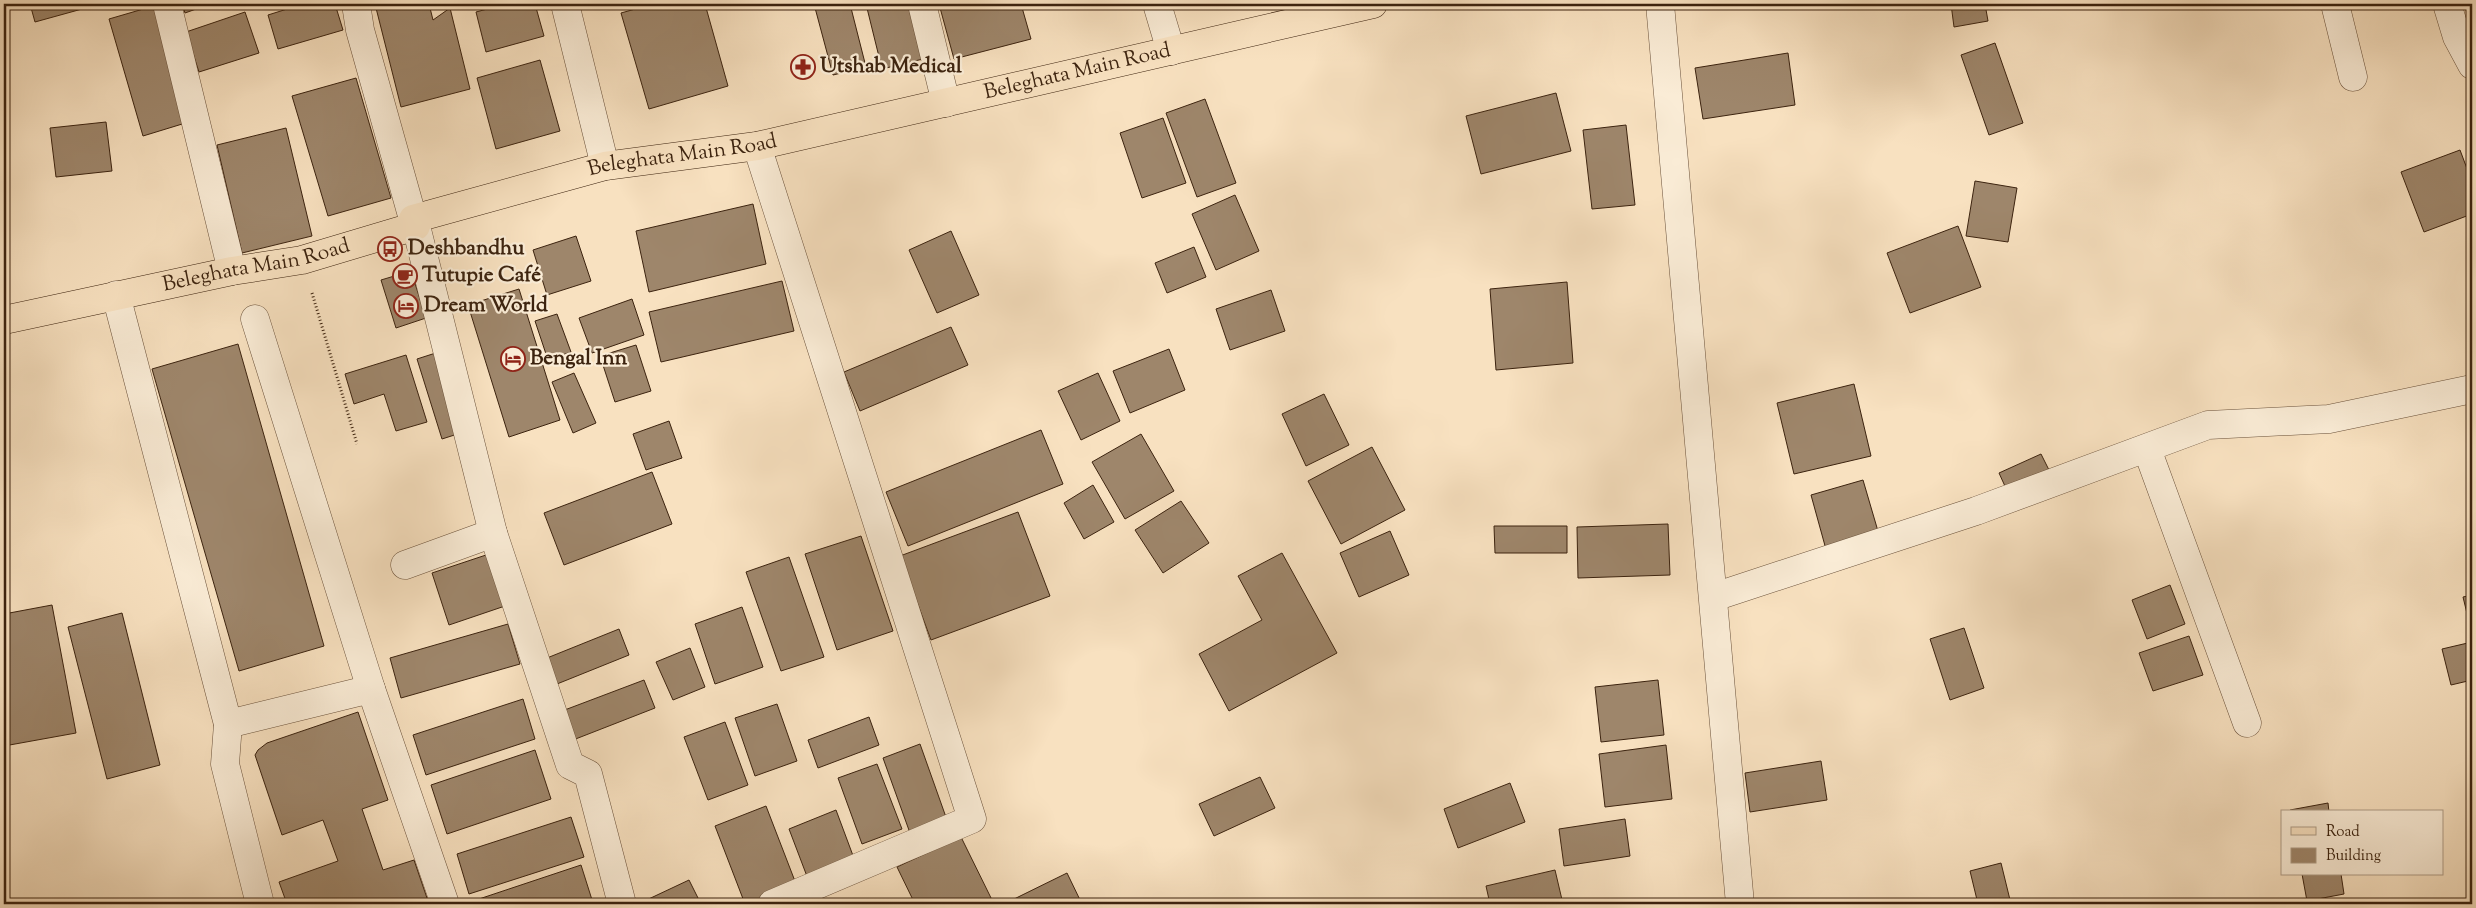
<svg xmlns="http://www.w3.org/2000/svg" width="2476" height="908" viewBox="0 0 2476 908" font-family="'Sorts Mill Goudy',serif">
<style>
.building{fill:#9e866b;stroke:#3c230f}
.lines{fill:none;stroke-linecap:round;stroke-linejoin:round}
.minor-casing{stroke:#6b523b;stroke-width:29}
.major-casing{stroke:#3c230f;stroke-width:29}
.path{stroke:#3c230f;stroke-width:3;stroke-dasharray:1 2.5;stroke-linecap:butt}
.minor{stroke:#faecd6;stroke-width:28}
.major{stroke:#f8e1c0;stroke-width:28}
.labels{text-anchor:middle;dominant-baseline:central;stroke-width:4.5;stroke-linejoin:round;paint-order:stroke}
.poi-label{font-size:21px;font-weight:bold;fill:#3c230f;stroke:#faecd6;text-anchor:start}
.street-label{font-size:21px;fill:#3c230f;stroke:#faecd6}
</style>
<rect width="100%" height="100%" fill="#f8e1c0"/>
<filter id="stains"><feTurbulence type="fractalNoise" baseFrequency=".004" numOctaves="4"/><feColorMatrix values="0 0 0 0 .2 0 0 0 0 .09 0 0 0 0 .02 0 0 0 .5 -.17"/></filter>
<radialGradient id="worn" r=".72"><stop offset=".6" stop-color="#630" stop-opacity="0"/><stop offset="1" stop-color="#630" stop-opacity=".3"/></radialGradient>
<g class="building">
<path d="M30,4H81L82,9L35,22Z"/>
<path d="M182,4H210L185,13Z"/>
<path d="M303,4H335L343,30L278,49L268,15Z"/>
<path d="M375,4H429L433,20L450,8L470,89L401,107Z"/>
<path d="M506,4H535L544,36L486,52L476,12Z"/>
<path d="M653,4H705L728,86L649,109L621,13Z"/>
<path d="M814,4H850L866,67L833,75Z"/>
<path d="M866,4H913L927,58L882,69Z"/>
<path d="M939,4H1021L1031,39L954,59Z"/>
<path d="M1951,4H1985L1988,21L1954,27Z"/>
<path d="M157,5L192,121L143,136L109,19Z"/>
<path d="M245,12L259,53L199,72L186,32Z"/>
<path d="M1995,43L2023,123L1989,135L1961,55Z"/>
<path d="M1788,53L1795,105L1703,119L1695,68Z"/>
<path d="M540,60L560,131L496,149L477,78Z"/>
<path d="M356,78L391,198L328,216L292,96Z"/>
<path d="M1556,93L1571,151L1481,174L1466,116Z"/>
<path d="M1205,99L1236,183L1197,197L1166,113Z"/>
<path d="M1163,118L1186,183L1142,198L1120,133Z"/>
<path d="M106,122L112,171L56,177L50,128Z"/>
<path d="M1626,125L1635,205L1592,209L1583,130Z"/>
<path d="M286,128L312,236L242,253L217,145Z"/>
<path d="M2460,150L2472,182V214L2424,232L2401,172Z"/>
<path d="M1975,181L2017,188L2008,242L1966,236Z"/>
<path d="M1235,195L1259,251L1216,270L1192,214Z"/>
<path d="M753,204L766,264L649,292L636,231Z"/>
<path d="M1958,226L1981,287L1910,313L1887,253Z"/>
<path d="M951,231L979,295L937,313L909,250Z"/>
<path d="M576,236L591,281L547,295L533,250Z"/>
<path d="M1194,247L1206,277L1167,293L1155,263Z"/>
<path d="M411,271L426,318L396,328L381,280Z"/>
<path d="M782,281L794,331L661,362L649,312Z"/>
<path d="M1567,282L1573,363L1496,370L1490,289Z"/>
<path d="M519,289L560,420L509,437L468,305Z"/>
<path d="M1271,290L1285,331L1230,350L1216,309Z"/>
<path d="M632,299L644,335L592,353L579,318Z"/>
<path d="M557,314L571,352L548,360L535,321Z"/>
<path d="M951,327L968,365L860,411L844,372Z"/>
<path d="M238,344L324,646L239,671L152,369Z"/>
<path d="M636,345L651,391L615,402L600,356Z"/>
<path d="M1169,349L1185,390L1130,413L1113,371Z"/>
<path d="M445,350L470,430L442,439L417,359Z"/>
<path d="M406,355L427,422L396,431L384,394L354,404L345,374Z"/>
<path d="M574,373L596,423L573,433L552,382Z"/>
<path d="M1098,373L1120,421L1081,440L1058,391Z"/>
<path d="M1854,384L1871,456L1794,474L1777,403Z"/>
<path d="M1324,394L1349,445L1306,466L1282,414Z"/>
<path d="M669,421L682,458L646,470L633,434Z"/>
<path d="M1041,430L1063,484L908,546L886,492Z"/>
<path d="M1141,434L1174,491L1125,519L1092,462Z"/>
<path d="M1372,447L1405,510L1341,544L1308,481Z"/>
<path d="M2041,454L2052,476L2009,495L1999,473Z"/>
<path d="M652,472L672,524L564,565L544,513Z"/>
<path d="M1863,480L1880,538L1827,553L1811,495Z"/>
<path d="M1093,485L1114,522L1084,539L1064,503Z"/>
<path d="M1181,501L1209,543L1163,573L1135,530Z"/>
<path d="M1018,512L1050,596L931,640L900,556Z"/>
<path d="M1668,524L1670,575L1578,578L1577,527Z"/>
<path d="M1494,526H1567V553H1495Z"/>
<path d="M1390,531L1409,575L1359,597L1340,553Z"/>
<path d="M861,536L893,631L837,650L805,554Z"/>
<path d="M1282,553L1337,653L1229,711L1199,654L1262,620L1238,576Z"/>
<path d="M489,554L505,606L449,625L432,573Z"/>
<path d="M789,557L824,657L781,671L746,572Z"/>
<path d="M2170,585L2185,624L2147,639L2132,600Z"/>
<path d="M2472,595V634L2463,597Z"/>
<path d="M52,605L76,733L4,746V614Z"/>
<path d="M742,607L763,667L715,684L695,624Z"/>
<path d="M122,613L160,765L107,779L68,627Z"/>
<path d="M508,624L520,664L401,698L390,658Z"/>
<path d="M1964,628L1984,688L1950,700L1930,639Z"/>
<path d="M619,629L629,655L552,686L542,660Z"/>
<path d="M2189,636L2203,675L2153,691L2139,653Z"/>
<path d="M2472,642V680L2451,685L2442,649Z"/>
<path d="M690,648L705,687L673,700L656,662Z"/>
<path d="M644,680L655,708L573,740L562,711Z"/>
<path d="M1658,680L1664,735L1601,742L1595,687Z"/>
<path d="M523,699L535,739L426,775L413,735Z"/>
<path d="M777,704L797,761L755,776L735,718Z"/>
<path d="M358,712L388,800L362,809L383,870L414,860L429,904H287L279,882L338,861L323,820L282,835L255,755L258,750L267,743Z"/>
<path d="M869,717L879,745L818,768L808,740Z"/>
<path d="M725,722L748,785L708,800L684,737Z"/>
<path d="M920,744L947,820L910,833L883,758Z"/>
<path d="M1666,745L1672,799L1605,807L1599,754Z"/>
<path d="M535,750L551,799L447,834L431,785Z"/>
<path d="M1821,761L1827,800L1750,812L1745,773Z"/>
<path d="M877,764L902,829L862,844L838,778Z"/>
<path d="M1260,777L1275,808L1214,836L1199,804Z"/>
<path d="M1510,783L1525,822L1458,848L1444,809Z"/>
<path d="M2328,803L2329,812H2291L2290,810Z"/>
<path d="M766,806L798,889L760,904H745L715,826Z"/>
<path d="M836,810L855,861L808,879L789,829Z"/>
<path d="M571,817L584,857L469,894L457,854Z"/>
<path d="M1625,819L1630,856L1564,866L1559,829Z"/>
<path d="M961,837L994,904H915L897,867Z"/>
<path d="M2001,863L2011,904H1978L1970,871Z"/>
<path d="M581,865L593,903L477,904L476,900Z"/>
<path d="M1555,870L1563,904H1490L1486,886Z"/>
<path d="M1067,873L1082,904H1007L1006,903Z"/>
<path d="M2302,874H2341L2344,894L2307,901Z"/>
<path d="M689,880L701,904H638Z"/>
</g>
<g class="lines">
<defs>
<g id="minor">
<path d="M167,4L232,271"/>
<path d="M356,4L360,30L413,219"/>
<path d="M565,4L605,166"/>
<path d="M922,4L946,103"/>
<path d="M1157,4L1171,51"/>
<path d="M1660,4L1740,904"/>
<path d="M2335,4L2353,77"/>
<path d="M2447,4L2457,37L2472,65"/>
<path d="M757,146L972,819L772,904"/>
<path d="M416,226L493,533L570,765L588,774L622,904"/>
<path d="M116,295L228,724L225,764L260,904"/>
<path d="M255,319L371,689"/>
<path d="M2147,449L2247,723"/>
<path d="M405,565L493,533"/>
<path d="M1714,597L1976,511L2208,425L2329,419L2472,389"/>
<path d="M228,724L371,689L445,904"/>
</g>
<g id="major">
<path id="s1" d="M4,320L232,271L302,260L416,226L413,219L605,166L757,146L1373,4"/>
</g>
</defs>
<use href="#minor" class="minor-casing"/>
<use href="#major" class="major-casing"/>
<path class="path" d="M312,293L357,444"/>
<use href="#minor" class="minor"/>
<use href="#major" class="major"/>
</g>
<defs>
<symbol id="pharmacy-ring" viewBox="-11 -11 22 22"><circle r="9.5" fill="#faecd6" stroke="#8f2418" stroke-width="1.5"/><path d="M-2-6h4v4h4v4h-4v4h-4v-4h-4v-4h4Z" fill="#8f2418"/></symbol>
<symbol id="bus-ring" viewBox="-11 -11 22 22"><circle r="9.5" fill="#faecd6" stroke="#8f2418" stroke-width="1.5"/><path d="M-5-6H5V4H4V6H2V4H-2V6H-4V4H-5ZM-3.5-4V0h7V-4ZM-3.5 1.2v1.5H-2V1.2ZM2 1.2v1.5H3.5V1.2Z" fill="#8f2418"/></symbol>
<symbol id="cafe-ring" viewBox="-11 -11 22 22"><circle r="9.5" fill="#faecd6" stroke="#8f2418" stroke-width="1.5"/><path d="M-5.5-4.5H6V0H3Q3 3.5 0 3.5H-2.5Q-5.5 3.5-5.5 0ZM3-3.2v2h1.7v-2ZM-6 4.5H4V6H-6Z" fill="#8f2418"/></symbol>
<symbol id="hotel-ring" viewBox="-11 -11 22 22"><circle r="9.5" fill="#faecd6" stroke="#8f2418" stroke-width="1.5"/><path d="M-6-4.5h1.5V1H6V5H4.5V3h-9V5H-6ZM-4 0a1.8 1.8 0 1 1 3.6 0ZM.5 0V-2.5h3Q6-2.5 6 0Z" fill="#8f2418"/></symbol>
</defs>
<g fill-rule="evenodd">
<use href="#pharmacy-ring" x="789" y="53" width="28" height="28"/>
<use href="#bus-ring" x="376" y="235" width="28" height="28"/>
<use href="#cafe-ring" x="391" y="262" width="28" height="28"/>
<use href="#hotel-ring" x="392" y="292" width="28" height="28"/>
<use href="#hotel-ring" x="499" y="345" width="28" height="28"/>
</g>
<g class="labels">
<g class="poi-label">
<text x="820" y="67">Utshab Medical</text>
<text x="408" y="249">Deshbandhu</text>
<text x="422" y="276">Tutupie Café</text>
<text x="424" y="306">Dream World</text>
<text x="530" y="359">Bengal Inn</text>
</g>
<g class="street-label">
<text stroke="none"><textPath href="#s1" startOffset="1112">Beleghata Main Road</textPath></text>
<text stroke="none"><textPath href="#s1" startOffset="708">Beleghata Main Road</textPath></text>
<text stroke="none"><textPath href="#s1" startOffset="258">Beleghata Main Road</textPath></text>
</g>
</g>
<rect width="2476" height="908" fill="none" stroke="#f8e1c0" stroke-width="20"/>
<rect x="5" y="5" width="2466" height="898" fill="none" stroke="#3c230f" stroke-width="2.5"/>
<rect x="10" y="10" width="2456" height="888" fill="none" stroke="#3c230f"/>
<rect x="2281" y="810" width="162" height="65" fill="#faecd6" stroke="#ae9c86"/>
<rect x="2291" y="827" width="25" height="8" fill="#f8e1c0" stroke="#ae9c86"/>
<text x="2326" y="836" font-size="15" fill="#3c230f">Road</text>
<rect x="2291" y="848" width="25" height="15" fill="#9e866b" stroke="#ae9c86"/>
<text x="2326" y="860" font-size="15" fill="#3c230f">Building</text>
<rect width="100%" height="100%" filter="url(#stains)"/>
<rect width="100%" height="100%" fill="url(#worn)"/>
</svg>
